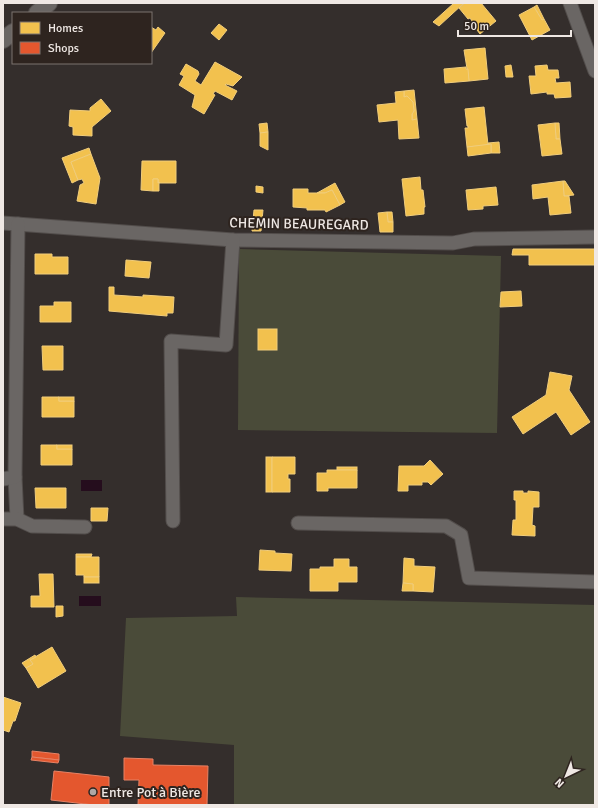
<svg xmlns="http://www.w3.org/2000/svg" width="598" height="808" viewBox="0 0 598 808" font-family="Signika,sans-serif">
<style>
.green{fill:#4a4b39}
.water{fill:#250d1d}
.homes{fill:#f2c14e;stroke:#f1cd7b}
.shops{fill:#e4572e;stroke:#e78265}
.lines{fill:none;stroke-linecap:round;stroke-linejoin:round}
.minor-casing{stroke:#524d4b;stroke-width:15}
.tertiary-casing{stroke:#524d4b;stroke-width:18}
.minor{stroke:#6a6664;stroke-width:13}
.tertiary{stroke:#6a6664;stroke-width:16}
.poi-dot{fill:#aea7a4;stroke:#2e241f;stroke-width:1.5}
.labels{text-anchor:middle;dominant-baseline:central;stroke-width:4;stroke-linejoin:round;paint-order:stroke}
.street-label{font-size:14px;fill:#efe8e4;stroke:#2e241f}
.poi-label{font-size:14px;fill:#efe8e4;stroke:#2e241f;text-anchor:start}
</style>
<rect width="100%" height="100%" fill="#342e2c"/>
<g class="green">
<path d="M239,249L501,256L497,433L238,430Z"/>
<path d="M236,597L595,605V805H234V745L120,736L126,618L237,616Z"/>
</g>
<g class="water">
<rect x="81" y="480" width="21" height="11"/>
<rect x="79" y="596" width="22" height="10"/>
</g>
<g class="homes">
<path d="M454,3H464L439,26L433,22Z"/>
<path d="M465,3H481L496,21L480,34L471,22L472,21L470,18L468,19L459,8Z"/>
<path d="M537,5L544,19L542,20L534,7Z"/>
<path d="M534,7L542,20L544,19L550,30L532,40L519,15Z"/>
<path d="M219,24L227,30L219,40L211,33Z"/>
<path d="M151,27L156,30L158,27L165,33L151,53Z"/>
<path d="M485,48L488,79L469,81L464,50Z"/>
<path d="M215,62L242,77L233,86L226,84L225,85L237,91L232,100L215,91L213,94L215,95L204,114L192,107L195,95L179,85L184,76L180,74L186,64L198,71L199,74L195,81L201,85Z"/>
<path d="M511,65L513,77H506L505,66Z"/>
<path d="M547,65L548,70H558L559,78H555L556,83L570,82L571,97L555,98L554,94H547V92L531,94L529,76H536L535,66Z"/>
<path d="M466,67V69H468L469,81L445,83L444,69Z"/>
<path d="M414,90L417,119L412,120V114L414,111L413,102L407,96L404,97V91Z"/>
<path d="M404,91V97L407,96L413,102L414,111L412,114V120L417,119L419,138L399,139L398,120L379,122L377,105L396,103L395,92Z"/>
<path d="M101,99L111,111L92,127V136L73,135V127L69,126L70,110L90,111V108Z"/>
<path d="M484,107L488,145L467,147L465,128H468V126H467L465,109Z"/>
<path d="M267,123L268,132L260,133L259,124Z"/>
<path d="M555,123H559L560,139H556Z"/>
<path d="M555,123L556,139H560L562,154L542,156L538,125Z"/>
<path d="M268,132V150L260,146V133Z"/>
<path d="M499,142L500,153H491V144L488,145V143Z"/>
<path d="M491,144V153L468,156L467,147Z"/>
<path d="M89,148L91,154L71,162L78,180L72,183L62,158Z"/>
<path d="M91,154L100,178L96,204L77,201L80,185L84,183L82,179L78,180L71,162Z"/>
<path d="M142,161H176V183H158V179H153V191L141,190Z"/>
<path d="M420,177L421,190H423L425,207H424V214L406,216L402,179Z"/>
<path d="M153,179H158V183L159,182V191H153Z"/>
<path d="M563,181H565L574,195L564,196Z"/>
<path d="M563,181L564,196H569L571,213L550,215L548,197L533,199L532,185Z"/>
<path d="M335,183L345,202L340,205L332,190L325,193H317Z"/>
<path d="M256,186L263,187V193L256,192Z"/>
<path d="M496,187L498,205L483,206V209L468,210L466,190Z"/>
<path d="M293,189H308V193H325L332,190L340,205L326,212L325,210H307V208L293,207Z"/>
<path d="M254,210H263L261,231H252Z"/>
<path d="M387,212H392L393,222H388Z"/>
<path d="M387,212L388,222H393V232H380L378,213Z"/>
<path d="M513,249H595V265H529V255H512Z"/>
<path d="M35,254H52V257H68V274H35Z"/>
<path d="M126,260L151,262L149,278L125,276Z"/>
<path d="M109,287H114V295L143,297V295L174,297L173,313H167V316L109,311Z"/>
<path d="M521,291L522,306L500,307L501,292Z"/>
<path d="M54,302H71V322H40V306H54Z"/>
<rect x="258" y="329" width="19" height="21"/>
<path d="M42,346H63V370H43Z"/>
<path d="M550,372L572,376L569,390L590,422L571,435L556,412L523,434L512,417L546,395Z"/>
<path d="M42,397H59V401H74V417H42Z"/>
<rect x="59" y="397" width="15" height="4"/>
<path d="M41,445H57V449H72V465H41Z"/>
<rect x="57" y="445" width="15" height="4"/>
<rect x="266" y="457" width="6" height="35"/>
<path d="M272,457H295V474H288V479H290V492H272Z"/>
<path d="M430,460L443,474L431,485L428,482H422V485H408V491H398L399,466H424Z"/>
<rect x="337" y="467" width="20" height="3"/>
<path d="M327,470H357V488H328V491H317V473H327Z"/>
<path d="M35,488H66V508H36Z"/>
<path d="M514,491H523V493H528V491L539,492V507H533L532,525L535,526V536L512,535L513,520H516V500H514Z"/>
<path d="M91,508H108L107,521H91Z"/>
<path d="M260,550L275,551V553L292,554L291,571L259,570Z"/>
<path d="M76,554H92L91,557H76Z"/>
<path d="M76,557H99V577H84V575H76Z"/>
<path d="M404,558L414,559V566L435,567L433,592L413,591V584L403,583Z"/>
<path d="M334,559H349V567H357V582H338V591H310V569H320V567H334Z"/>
<path d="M39,574H53L54,607H31V596H40Z"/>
<rect x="84" y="577" width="15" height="6"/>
<path d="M403,583L413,584V591H402Z"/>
<path d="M56,606H63V616L56,617Z"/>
<path d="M52,647L66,671L38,688L26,668L33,664L30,660Z"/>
<path d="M35,655L36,657L30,660L33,664L26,668L22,663Z"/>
<path d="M3,697L21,703L15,721H13L9,732L3,730Z"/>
</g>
<g class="shops">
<path d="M32,751L59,754V760L32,757Z"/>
<path d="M32,757L59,760L58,763L31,760Z"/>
<path d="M124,758L153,759V765L208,766L207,805H138L139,780H124Z"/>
<path d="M54,771L109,777V805H94L51,800Z"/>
</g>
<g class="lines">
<defs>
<g id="minor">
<path d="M570,3L595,71"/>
<path d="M3,223L233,240L453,243L474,239L595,237"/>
<path d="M15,477L17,519"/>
<path d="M3,479L15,477L18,224"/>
<path d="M3,519H17L32,526L85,527"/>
<path d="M173,521L171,341L226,345L233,240"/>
<path d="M298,523L446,526L461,535L469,578L595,582"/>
</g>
<g id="tertiary">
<path d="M37,13L49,3"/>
<path d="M3,40L13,32"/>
</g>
</defs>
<use href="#minor" class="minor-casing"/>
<use href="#tertiary" class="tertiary-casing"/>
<use href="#minor" class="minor"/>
<use href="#tertiary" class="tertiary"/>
</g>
<circle class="poi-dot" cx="93" cy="792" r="4"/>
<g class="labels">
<g class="street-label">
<text transform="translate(299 224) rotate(1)">CHEMIN BEAUREGARD</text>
</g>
<g class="poi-label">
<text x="101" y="792">Entre Pot à Bière</text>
</g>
</g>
<rect width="598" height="808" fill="none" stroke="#efe8e4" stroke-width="8"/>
<rect x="12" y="12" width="140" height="52" fill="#2e241f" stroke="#7b726e"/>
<rect x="20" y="22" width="20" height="12" fill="#f2c14e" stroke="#7b726e"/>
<text x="48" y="32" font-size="12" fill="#efe8e4">Homes</text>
<rect x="20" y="42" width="20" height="12" fill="#e4572e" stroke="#7b726e"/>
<text x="48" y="52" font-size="12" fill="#efe8e4">Shops</text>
<g transform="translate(566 776) rotate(223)" stroke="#2e241f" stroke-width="3" paint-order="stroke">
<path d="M0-3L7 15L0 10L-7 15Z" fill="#efe8e4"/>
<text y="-6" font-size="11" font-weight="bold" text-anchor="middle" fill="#efe8e4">N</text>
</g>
<path d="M458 30v6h113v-6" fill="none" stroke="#efe8e4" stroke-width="2"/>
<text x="464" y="30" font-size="12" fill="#efe8e4" stroke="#2e241f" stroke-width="3" paint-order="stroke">50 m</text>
</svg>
